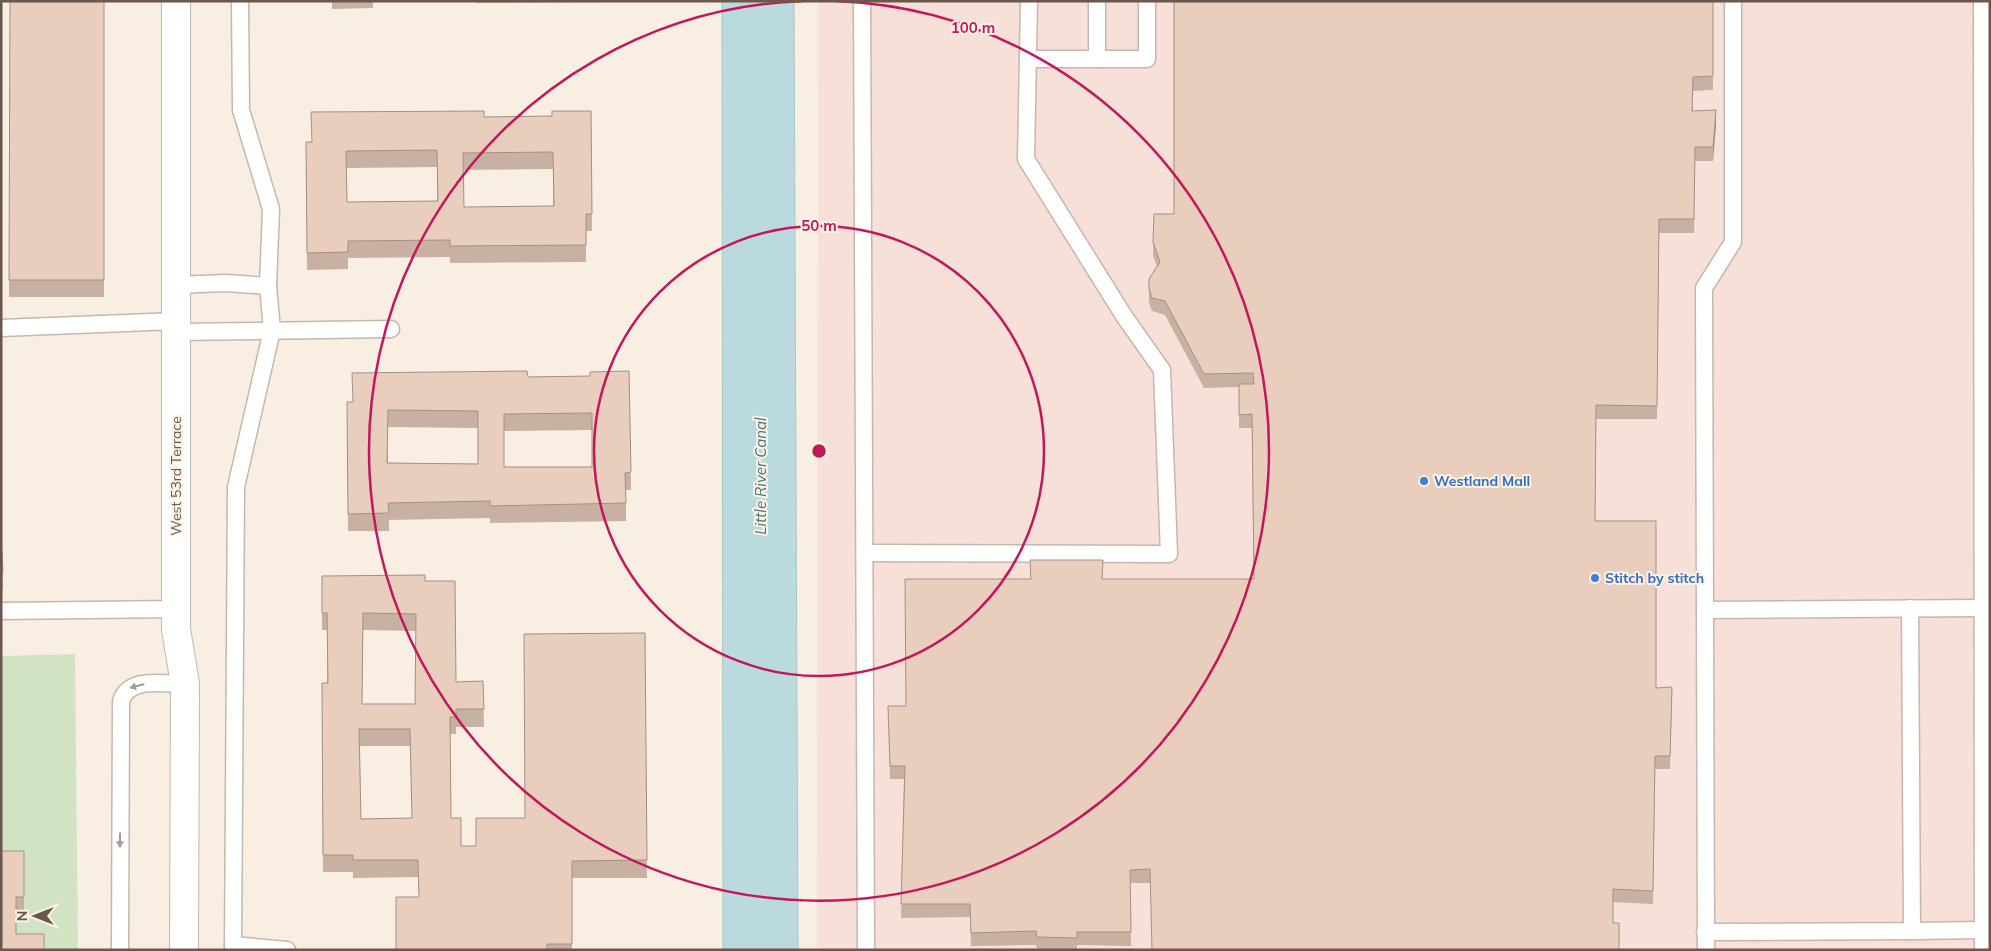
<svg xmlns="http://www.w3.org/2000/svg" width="1991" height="951" viewBox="0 0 1991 951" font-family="Mulish,sans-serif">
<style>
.commercial{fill:#f7e0d7}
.green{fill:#d1e3c3}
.water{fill:#badade;stroke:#a2c9ce}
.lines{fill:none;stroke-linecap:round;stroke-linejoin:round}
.service-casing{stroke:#c7b6ab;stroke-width:19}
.tertiary-casing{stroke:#c7b6ab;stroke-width:30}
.service{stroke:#fff;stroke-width:16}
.tertiary{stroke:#fff;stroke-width:28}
.wall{fill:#c8b1a3;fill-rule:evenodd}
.shaded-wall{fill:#a39085}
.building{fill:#e9cebe;stroke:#a39085;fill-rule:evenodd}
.oneway{fill:#a79a94}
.ring{fill:none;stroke:#c2185b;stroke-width:2.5}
.shop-dot{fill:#3f7fe0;stroke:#fcf3e7;stroke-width:2}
.labels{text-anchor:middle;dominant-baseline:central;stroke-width:4;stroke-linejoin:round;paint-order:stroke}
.street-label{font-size:14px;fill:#6c574c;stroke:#fcf3e7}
.shop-label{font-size:14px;font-weight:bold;fill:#366cbe;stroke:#fcf3e7;text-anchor:start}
.water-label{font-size:15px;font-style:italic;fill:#4a757c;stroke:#fcf3e7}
.centre{fill:#c2185b;stroke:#fcf3e7;stroke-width:2.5}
.ring-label{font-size:15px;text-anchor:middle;font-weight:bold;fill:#c2185b;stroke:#fcf3e7;stroke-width:4;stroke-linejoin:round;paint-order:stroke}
</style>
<rect width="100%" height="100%" fill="#f8efe2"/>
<path class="commercial" d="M818,1H1990V950H817Z"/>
<path class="green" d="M75,654L78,950H1V656Z"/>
<path class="water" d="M722,1H794L798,950H723Z"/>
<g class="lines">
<defs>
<g id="service">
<path d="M862,1L866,950"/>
<path d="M1982,1L1983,950"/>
<path d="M1028,59H1097V1"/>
<path d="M1097,59H1147V1"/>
<path d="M176,285L226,283L268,286"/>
<path d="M1,328L176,321"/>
<path d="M176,332L391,329"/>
<path d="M866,553L1169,554L1162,370L1124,316L1026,159L1029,1"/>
<path d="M1705,610L1982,608"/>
<path d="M1,611L176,609"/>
<path d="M1912,931L1983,930"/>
<path d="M1705,932L1912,931L1910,608"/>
<path d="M233,945L287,950"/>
<path d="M120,950L121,701C129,676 164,684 185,684"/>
<path d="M233,950L236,487L272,330L268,286L271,209L241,110L240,1"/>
<path d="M1706,950L1704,288L1733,242V1"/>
</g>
<path id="tertiary" d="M176,1V629L185,684L184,950"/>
</defs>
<use href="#service" class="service-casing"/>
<use href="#tertiary" class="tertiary-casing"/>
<use href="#service" class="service"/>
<use href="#tertiary" class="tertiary"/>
</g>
<g class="wall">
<path d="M10,1H104V297H9Z"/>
<path d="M332,1H373V8L332,9Z"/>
<path d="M476,1H610V2L476,3Z"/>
<path d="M1713,1V90L1693,91V111L1716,124L1713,161H1695L1694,233H1659L1657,419H1596L1595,521L1656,688L1672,701L1670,769H1655L1653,904L1613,902V923L1619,950L1150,883H1130L1131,946L1077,945V950H1037L1036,945L971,946L970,917L901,918L904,779H890L888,706H906L1103,579H1254L1252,428H1239V387L1204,388L1165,315L1152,311L1149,303V279L1157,266L1153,256L1154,214H1174Z"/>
<path d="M591,111L592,231H586V262L450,263V257L348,258V269L307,270L306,142H311L484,117L552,116ZM437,167V201L347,202L346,168ZM553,169V206L464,207L463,170Z"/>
<path d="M629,371L631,490H626V521L490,523V518L389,520V531H348L347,402H353L528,377L590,376ZM388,427L478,428V464L388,463ZM592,430V467H504V431Z"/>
<path d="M1,533L3,572V589H1Z"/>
<path d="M322,576L425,581L456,682L483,681L484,727H456V734H450L451,818L461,846H476L525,818L645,633L647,878H572V950H396L419,897L418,877L353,878V872H323L322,683H327V630H322ZM363,630L416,631L415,704H362ZM360,746H410L412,818L361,819Z"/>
<path d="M24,851V914H16V934L1,950Z"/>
</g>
<path class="shaded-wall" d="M1716,110V124L1713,161V147Z"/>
<g class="building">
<path d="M10,1H104V280H9Z"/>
<path d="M1174,1H1713V76L1693,77L1692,111L1716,110L1713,147H1695L1694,219H1659L1657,406L1596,405L1595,521H1656V688L1672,687L1670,756H1655L1653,891L1613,889V923H1619V950H1152L1150,869L1130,870L1131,932H1077V938L1037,937L1036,931L971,933L970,904H901L905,766H890L888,706H906L905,579H1031L1030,560H1103L1102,579H1254L1252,414L1239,415V384H1254L1253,373L1204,374L1165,301L1152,298L1149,289V279L1160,262L1153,242L1154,214H1174Z"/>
<path d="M484,111V117L552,116V111H591L592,214H586V245L450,246V240L348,241V252L307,253L306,142H312L311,112ZM437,150L438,201L347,202L346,151ZM553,152L554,206L464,207L463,153Z"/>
<path d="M527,371L528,377L590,376V372L629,371L631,472L625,473L626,503L490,506V501L388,503L389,513L348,514L347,402H353L352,373ZM388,410L478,411V464L387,463ZM592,413V467H504V414Z"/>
<path d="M1,533L3,572H1Z"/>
<path d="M425,575V581H455L456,682L483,681L484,709H456V717H450L451,818H461V846H476V818H525L524,634L645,633L647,860L572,861V944H547V950H396V897H419L418,860H353V855H323L322,683H328L327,613H322V576ZM363,613L416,614L415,704H362ZM359,729H410L412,818L361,819Z"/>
<path d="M1,851H24V897H16V934H44V950H1Z"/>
</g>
<defs><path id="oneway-solid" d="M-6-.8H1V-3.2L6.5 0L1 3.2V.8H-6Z" transform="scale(1.25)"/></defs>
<g class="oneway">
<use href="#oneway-solid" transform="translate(137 686) rotate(166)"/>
<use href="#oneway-solid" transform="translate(120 840) rotate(90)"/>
</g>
<g class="ring">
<circle cx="819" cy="451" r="225"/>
<path d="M835 1A450 450 0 1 1 803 1"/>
</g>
<g class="shop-dot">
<circle cx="1424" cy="481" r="5"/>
<circle cx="1595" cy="578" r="5"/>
</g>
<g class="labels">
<g class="street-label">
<text transform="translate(176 476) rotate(-90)">West 53rd Terrace</text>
</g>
<g class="shop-label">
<text x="1434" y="481">Westland Mall</text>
<text x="1605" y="578">Stitch by stitch</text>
</g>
<g class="water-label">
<text transform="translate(760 476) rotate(-90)">Little River Canal</text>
</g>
</g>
<circle cx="819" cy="451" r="8" class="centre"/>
<g class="ring-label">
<text x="973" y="33">100 m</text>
<text x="819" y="231">50 m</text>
</g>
<rect width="1991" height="951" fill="none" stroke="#6c574c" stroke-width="5"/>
<g transform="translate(35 916) rotate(270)" stroke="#fcf3e7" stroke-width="4" paint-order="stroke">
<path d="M0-4L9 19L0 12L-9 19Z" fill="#6c574c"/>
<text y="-8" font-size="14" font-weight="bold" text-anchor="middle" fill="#6c574c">N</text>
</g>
</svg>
